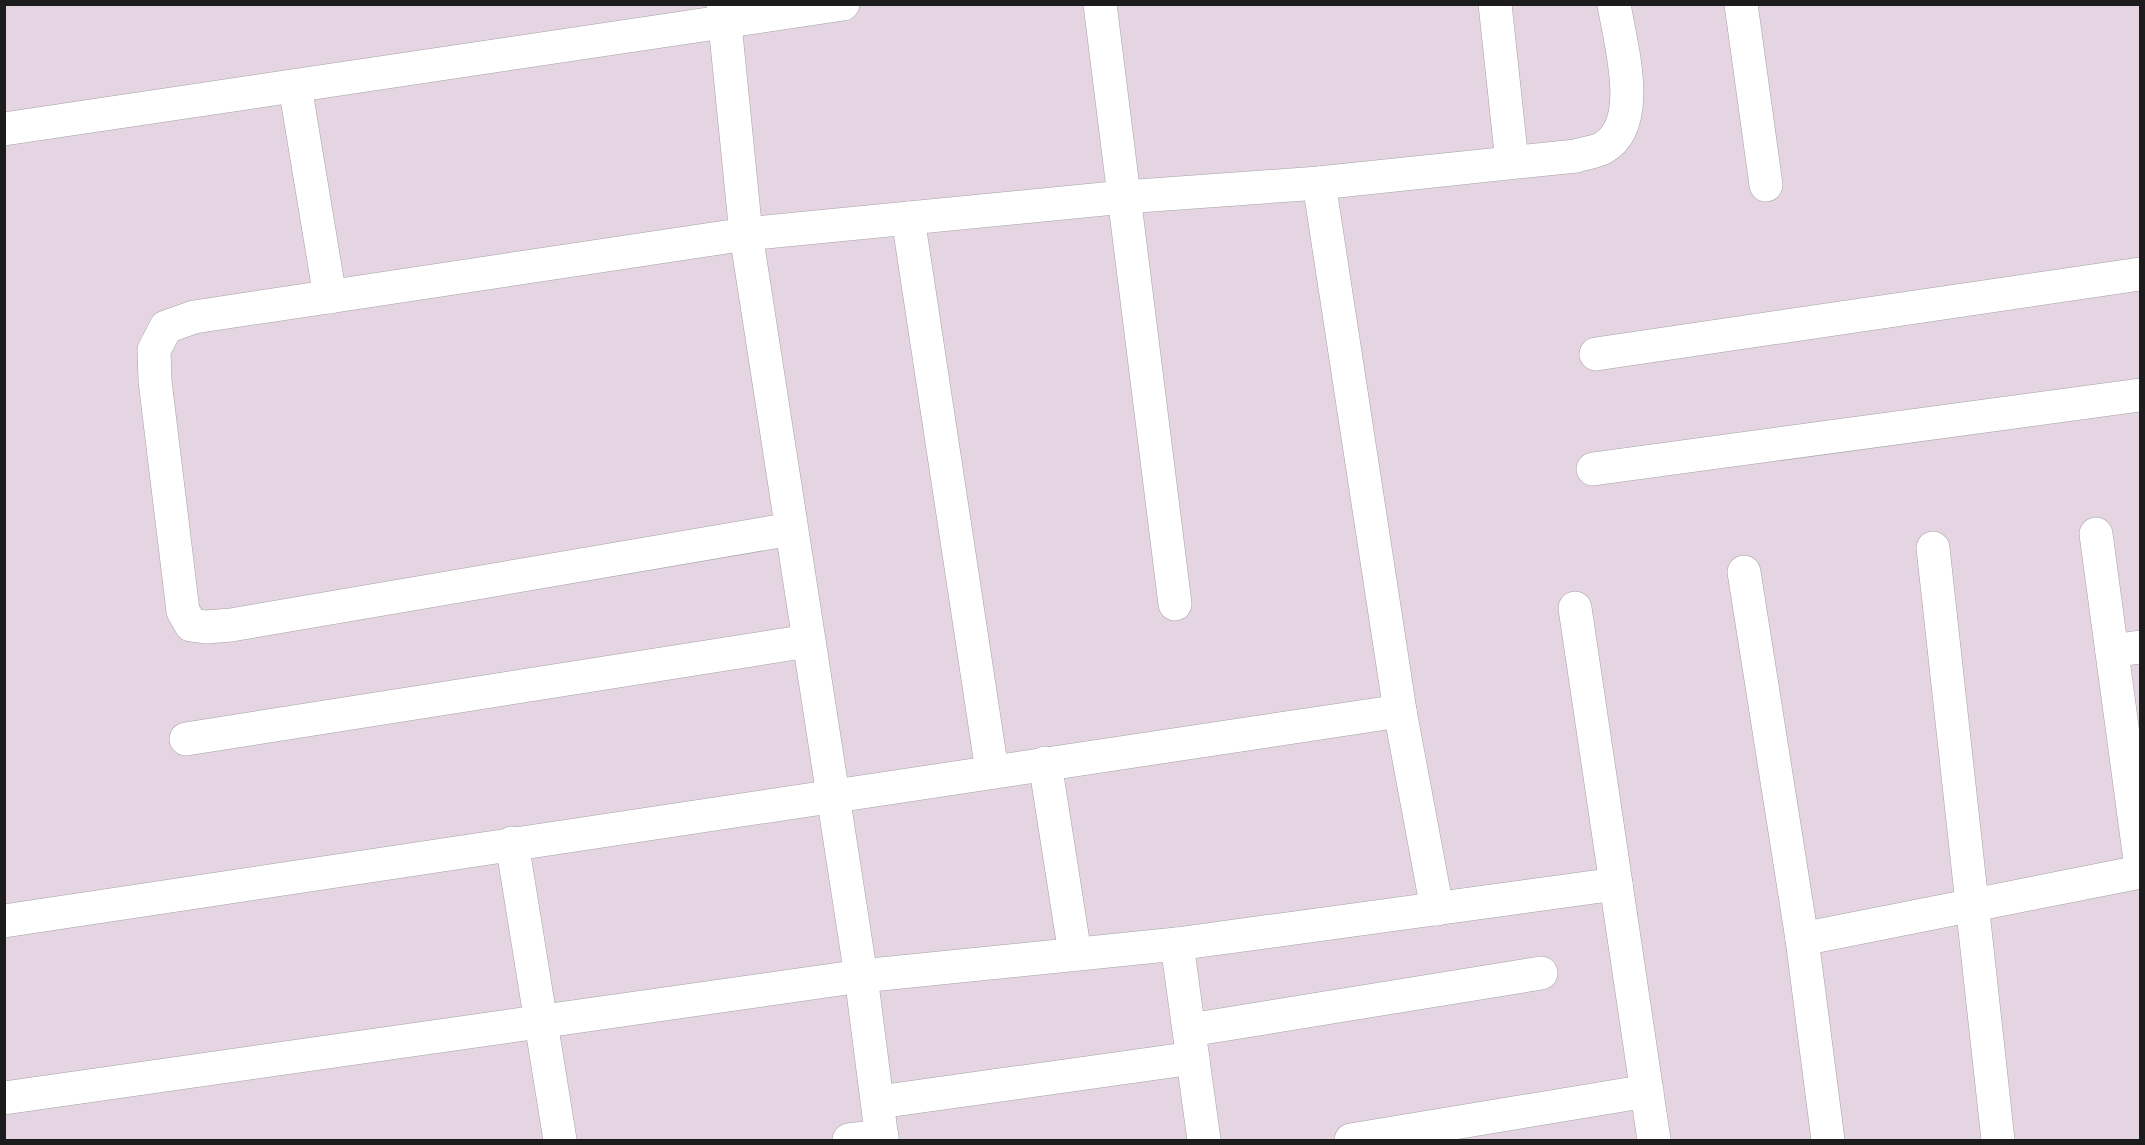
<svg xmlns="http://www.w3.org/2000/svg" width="2145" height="1145" viewBox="0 0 2145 1145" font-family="Barlow,sans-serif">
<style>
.industrial{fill:#e5d4e2}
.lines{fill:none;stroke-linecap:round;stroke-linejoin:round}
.minor-casing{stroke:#a3a3a3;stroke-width:34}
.minor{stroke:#fff;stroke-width:33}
</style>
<rect width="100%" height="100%" fill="#ece9e2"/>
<rect class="industrial" x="5" y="5" width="2135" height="1135"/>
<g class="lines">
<defs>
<g id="minor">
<path d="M723,4L746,234L861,976L882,1140"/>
<path d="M1100,4L1175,604"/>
<path d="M1495,4L1512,162"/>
<path d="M1741,4L1766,185"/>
<path d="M295,86L330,297"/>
<path d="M4,129L843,4"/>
<path d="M1319,183L1400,711L1437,909"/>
<path d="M908,218L992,771"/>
<path d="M1596,354L2140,274"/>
<path d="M1593,469L2140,395"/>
<path d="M791,529L231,625L206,627L191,625L183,611L155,381L154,350L166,327L194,317L746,234L1124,197L1319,183L1576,156C1585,153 1596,152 1603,148C1645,124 1620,43 1614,4"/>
<path d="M2096,534L2140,860"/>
<path d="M1933,548L1998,1140"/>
<path d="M1744,572L1802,939L1828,1140"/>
<path d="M1575,608L1654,1140"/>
<path d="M2112,651L2140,647"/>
<path d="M186,739L808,641"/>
<path d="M1045,763L1075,954"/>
<path d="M512,843L560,1140"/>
<path d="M4,921L1400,711"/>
<path d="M1802,939L2140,872"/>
<path d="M1177,944L1204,1140"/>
<path d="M1190,1030L1541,973"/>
<path d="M4,1098L861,976L1177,944L1616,884"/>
<path d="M879,1102L1193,1058"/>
<path d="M849,1140L882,1136"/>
<path d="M1351,1140L1647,1091"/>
</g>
</defs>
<use href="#minor" class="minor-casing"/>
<use href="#minor" class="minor"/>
</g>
<rect width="2145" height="1145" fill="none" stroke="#1c1c1c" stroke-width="12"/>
</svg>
